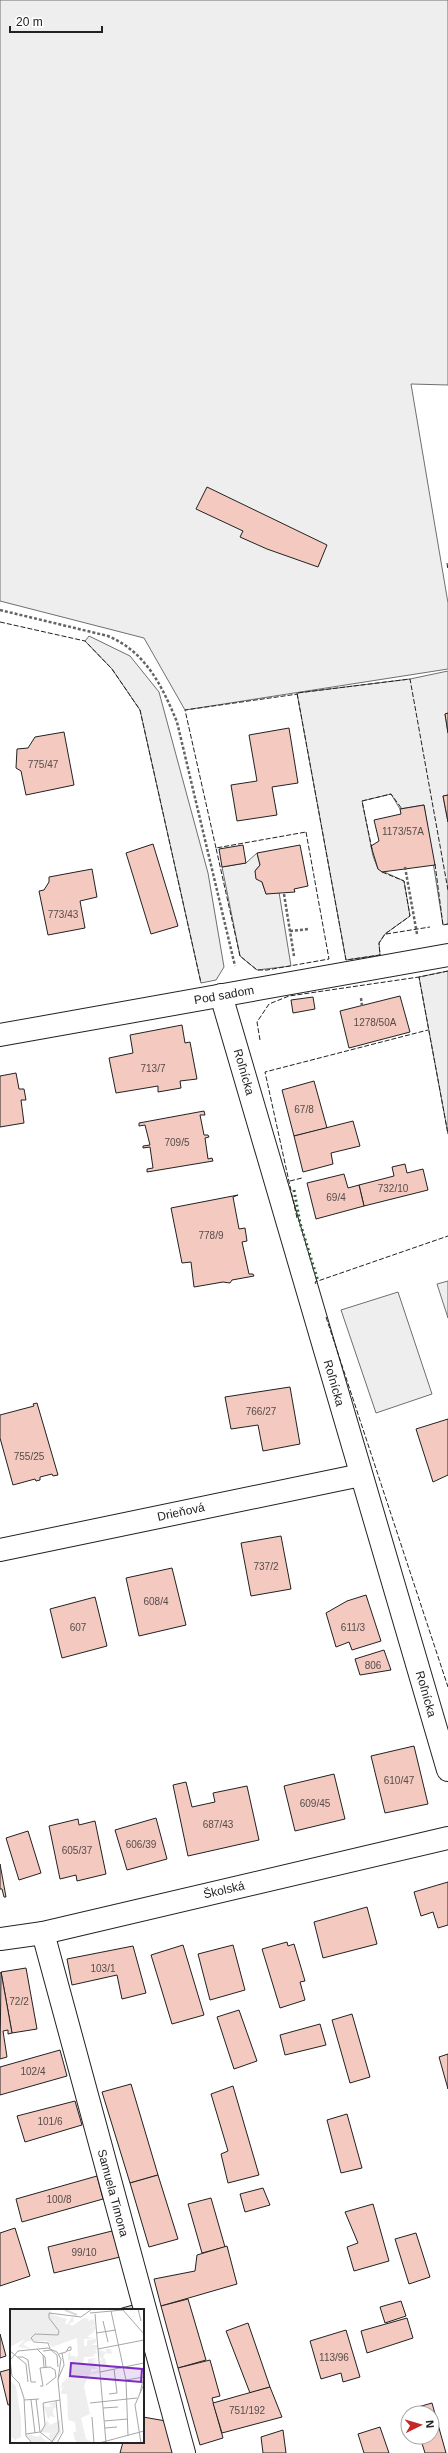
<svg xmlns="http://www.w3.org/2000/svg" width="448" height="2453" viewBox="0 0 448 2453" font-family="Arial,sans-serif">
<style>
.green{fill:#eee;stroke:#6f6f6f}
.building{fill:#f3c9c0;stroke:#222}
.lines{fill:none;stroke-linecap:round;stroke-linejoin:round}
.minor-casing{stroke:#222;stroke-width:24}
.path{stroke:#646464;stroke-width:2.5;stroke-dasharray:3 2;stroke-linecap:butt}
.minor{stroke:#fff;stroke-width:22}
.hedge{stroke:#2f5e38;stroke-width:3;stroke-dasharray:2 3;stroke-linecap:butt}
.fence{stroke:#222;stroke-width:1;stroke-dasharray:5 2;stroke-linecap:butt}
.labels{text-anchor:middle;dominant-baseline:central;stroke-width:3;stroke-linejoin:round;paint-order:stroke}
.number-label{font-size:10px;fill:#564c4a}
.street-label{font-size:12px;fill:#222;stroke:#fff}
.inset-river{fill:none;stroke:#d9d9d9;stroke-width:2}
.inset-road{fill:none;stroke:#a7a7a7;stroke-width:1}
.view{fill:#7b2cbf;fill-opacity:0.15;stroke:#7b2cbf;stroke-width:2}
.inset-edge{fill:none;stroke:#222;stroke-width:2}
</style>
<rect width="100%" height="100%" fill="#fff"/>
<g class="green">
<path d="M0,0H448V385L411,384L448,603V669L185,710L144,638L0,601Z"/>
<path d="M89,636L130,656L159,692L208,873L224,967L216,980L201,983L140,710L112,669L85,641Z"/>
<path d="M448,671V713L445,714L448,733V795L443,796L448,822V924L443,925L424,805L400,809L391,794L362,801L373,856L378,869L404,881L410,916L385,934L379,943L380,955L346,960L297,693L410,679Z"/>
<path d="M257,853L260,865L255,871L262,882L266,894L279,892L291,966L257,970L240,956L222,867L246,863Z"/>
<path d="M448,971V1134L419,977Z"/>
<path d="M448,1281V1318L437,1284Z"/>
<path d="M398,1292L432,1394L376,1413L341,1310Z"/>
</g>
<g class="building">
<path d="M207,487L327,545L318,567L267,549L240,537L243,531L196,509Z"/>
<path d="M448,713V733L445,714Z"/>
<path d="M289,728L298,783L272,787L277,815L237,821L231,785L257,781L249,735Z"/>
<path d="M64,732L74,785L26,795L21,771L16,768L17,749L28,748L35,737Z"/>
<path d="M448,795V822L443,796Z"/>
<path d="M424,805L435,865L382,872L378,869L371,846L379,841L374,820L401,814L400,809Z"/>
<path d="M153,844L178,926L151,934L126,853Z"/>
<path d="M243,845L246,863L222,867L219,849Z"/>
<path d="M300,845L308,886L294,889L295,892L266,894L262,882L256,879L255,871L260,865L257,853Z"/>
<path d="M92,869L97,897L80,901L85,928L48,935L39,891L44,890L49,882V877Z"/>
<path d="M400,996L410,1032L349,1048L340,1011Z"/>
<path d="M313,997L315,1009L293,1013L291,1000Z"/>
<path d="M182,1025L185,1043L190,1042L197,1079L180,1081L181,1088L158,1092V1086L116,1093L109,1058L133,1053L130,1035Z"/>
<path d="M16,1073L19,1089H24L26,1100H21L24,1123L0,1127V1076Z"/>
<path d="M314,1081L327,1128L294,1136L282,1090Z"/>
<path d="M204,1111L205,1115H200L204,1135H208L209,1137L205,1138L208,1159L212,1158L213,1161L147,1172V1169L153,1168L150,1147L143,1148V1146L150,1145L145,1125L139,1126V1123Z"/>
<path d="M353,1121L360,1146L331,1153L333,1164L303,1172L294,1136Z"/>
<path d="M405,1164L407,1173L423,1169L428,1190L364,1206L359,1185L394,1176L392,1167Z"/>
<path d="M344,1174L348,1188L359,1185L364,1206L316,1219L307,1183Z"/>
<path d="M238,1195L233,1197L239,1229L245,1228L247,1241L242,1242L249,1274H253L254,1276L232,1280L230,1283L223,1282L194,1287L191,1262L182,1263L171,1208Z"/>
<path d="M290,1387L300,1444L263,1451L258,1425L231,1429L225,1397Z"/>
<path d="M37,1403L58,1475L53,1476L52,1474L40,1477V1480L36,1481L35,1479L13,1485L0,1438V1415L34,1406L33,1404Z"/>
<path d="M448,1419V1475L433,1482L416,1429Z"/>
<path d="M281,1536L291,1589L251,1596L241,1543Z"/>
<path d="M172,1568L186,1625L139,1636L126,1578Z"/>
<path d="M366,1595L381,1641L352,1650L349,1642L336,1647L326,1613L347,1601Z"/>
<path d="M95,1597L107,1646L62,1658L50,1609Z"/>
<path d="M384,1650L391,1670L360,1675L355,1659Z"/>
<path d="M414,1746L428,1804L385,1813L371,1756Z"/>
<path d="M334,1774L345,1819L295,1831L284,1786Z"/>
<path d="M186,1782L192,1807L215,1802L213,1793L247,1786L259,1840L188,1856L173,1785Z"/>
<path d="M156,1818L167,1859L127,1870L115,1830Z"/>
<path d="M78,1819L79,1825L95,1821L106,1874L77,1881L76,1875L60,1879L49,1826Z"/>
<path d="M28,1831L41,1873L19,1880L6,1838Z"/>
<path d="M0,1864L6,1897H4L2,1889H0Z"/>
<path d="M448,1882V1925L438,1928L433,1912L421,1916L414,1892Z"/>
<path d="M367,1907L377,1944L323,1958L314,1922Z"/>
<path d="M287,1942L288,1946L294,1944L305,1981L300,1982L305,2000L280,2008L262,1949Z"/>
<path d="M183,1945L204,2015L172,2024L151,1955Z"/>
<path d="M233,1945L245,1990L210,2000L198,1954Z"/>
<path d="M133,1946L146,1993L122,1999L117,1975L72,1985L67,1959Z"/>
<path d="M26,1968L37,2029L12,2033L1,1972Z"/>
<path d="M1,1972L12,2033L8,2034V2030L3,2031L7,2057L0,2059Z"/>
<path d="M239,2010L257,2061L234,2069L217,2017Z"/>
<path d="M352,2014L370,2077L350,2083L332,2020Z"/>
<path d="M320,2024L326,2045L285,2055L280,2035Z"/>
<path d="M60,2050L67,2076L0,2095V2067Z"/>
<path d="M448,2054V2089L439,2057Z"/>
<path d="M131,2084L158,2175L130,2183L102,2092Z"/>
<path d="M233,2086L259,2175L228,2183L221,2154L228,2151L211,2094Z"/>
<path d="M75,2101L82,2125L25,2142L17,2116Z"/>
<path d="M347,2114L362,2168L341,2173L327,2120Z"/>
<path d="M158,2175L178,2239L149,2247L130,2183Z"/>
<path d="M97,2176L103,2199L22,2222L16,2199Z"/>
<path d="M263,2188L270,2205L245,2212L240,2194Z"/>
<path d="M211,2198L225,2247L202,2253L188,2204Z"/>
<path d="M373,2204L389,2261L354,2271L347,2247L358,2243L345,2212Z"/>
<path d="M15,2228L30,2276L0,2286V2233Z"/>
<path d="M112,2231L120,2257L54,2273L48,2247Z"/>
<path d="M416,2233L430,2277L409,2284L395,2239Z"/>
<path d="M227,2246L237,2284L161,2306L154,2279L195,2271L197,2255Z"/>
<path d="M188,2299L206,2360L178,2368L161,2306Z"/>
<path d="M401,2301L406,2316L385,2323L380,2307Z"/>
<path d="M133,2305L135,2310H115Z"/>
<path d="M407,2318L413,2338L367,2353L361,2331Z"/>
<path d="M248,2323L270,2387L250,2393L226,2331Z"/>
<path d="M346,2330L360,2377L343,2382L341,2373L321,2379L310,2341Z"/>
<path d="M0,2334L6,2356L0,2358Z"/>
<path d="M210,2360L220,2396L212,2398L223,2438L200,2445L178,2368Z"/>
<path d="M11,2369V2404L8,2405L0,2372Z"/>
<path d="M270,2387L282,2417L222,2433L213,2403Z"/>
<path d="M432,2403L446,2453H425L420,2437H432V2413H413L411,2409Z"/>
<path d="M143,2417L166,2421L175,2453H120L123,2442H143Z"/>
<path d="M380,2427L389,2453H364L358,2434Z"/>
<path d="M283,2430L286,2453H263L261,2437Z"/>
</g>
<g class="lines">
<defs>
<g id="minor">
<path d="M221,995L448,1770"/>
<path d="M0,1035L448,955"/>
<path d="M0,1550L361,1475"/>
<path d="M43,1933L184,2453"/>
<path d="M0,1939L43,1933L448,1838"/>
</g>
</defs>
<use href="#minor" class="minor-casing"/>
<g class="path">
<path d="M0,610L108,636C146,652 162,686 177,722L235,966"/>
<path d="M405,867L417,934"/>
<path d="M284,894L294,956"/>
<path d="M290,931L309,929"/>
<path d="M361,998L362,1006"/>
</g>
<use href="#minor" class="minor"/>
<path class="hedge" d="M294,1190L300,1223L318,1281"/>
<g class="fence">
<path d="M447,563L448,570"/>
<path d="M0,622L85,641L112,669L140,710L201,983"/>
<path d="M306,832L329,959L267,970H257L240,956L216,848Z"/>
<path d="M216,848L185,710L298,694"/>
<path d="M372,849L362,801L391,794L402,809"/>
<path d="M435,864L443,925L448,924"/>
<path d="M382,872L404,881L410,916L385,934L379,943L380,955L346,960L297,693L410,679L448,890"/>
<path d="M386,934L430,927"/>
<path d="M448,971L419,977L448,1134"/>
<path d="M260,1040L257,1022L269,1004L289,996L419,977"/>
<path d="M290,1181L302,1178"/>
<path d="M297,1218L265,1072L428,1030"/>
<path d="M316,1284L315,1282L448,1236"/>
<path d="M326,1317L448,1687"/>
</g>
</g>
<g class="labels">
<g class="number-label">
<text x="43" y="764">775/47</text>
<text x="403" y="831">1173/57A</text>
<text x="63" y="914">773/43</text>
<text x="375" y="1022">1278/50A</text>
<text x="153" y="1068">713/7</text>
<text x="304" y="1109">67/8</text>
<text x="177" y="1142">709/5</text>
<text x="393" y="1188">732/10</text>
<text x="336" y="1197">69/4</text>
<text x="211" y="1235">778/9</text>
<text x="261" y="1411">766/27</text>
<text x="29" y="1456">755/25</text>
<text x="266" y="1566">737/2</text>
<text x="156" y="1601">608/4</text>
<text x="78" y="1627">607</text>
<text x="353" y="1627">611/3</text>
<text x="373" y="1665">806</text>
<text x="399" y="1780">610/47</text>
<text x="315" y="1803">609/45</text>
<text x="218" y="1824">687/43</text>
<text x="141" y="1844">606/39</text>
<text x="77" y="1850">605/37</text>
<text x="103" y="1968">103/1</text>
<text x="19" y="2001">72/2</text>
<text x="33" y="2071">102/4</text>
<text x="50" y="2121">101/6</text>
<text x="59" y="2199">100/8</text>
<text x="84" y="2252">99/10</text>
<text x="334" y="2357">113/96</text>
<text x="247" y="2410">751/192</text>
</g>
<g class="street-label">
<text transform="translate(224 995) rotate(-10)">Pod sadom</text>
<text transform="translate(244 1072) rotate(74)">Roľnícka</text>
<text transform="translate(334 1383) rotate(74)">Roľnícka</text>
<text transform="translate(181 1512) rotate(-12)">Drieňová</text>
<text transform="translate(426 1694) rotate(74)">Roľnícka</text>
<text transform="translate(224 1890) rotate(-13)">Školská</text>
<text transform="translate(113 2193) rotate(75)">Samuela Timona</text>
</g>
</g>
<g transform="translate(10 2309)">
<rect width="134" height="134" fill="#fff"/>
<path d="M0,0H39L43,6L57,10L55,14L57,16L62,8L66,9L63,8L64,13L59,14L62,17L74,9L79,10L77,12L84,10L85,16L80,18L85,17V21H81L85,22L77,28L86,29L74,30V37H77V31L86,30V33L82,36H87V40L82,42L86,41L87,44L82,46L87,47L74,48L73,56H78V50L87,49L82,52L88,51L83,54L88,53L84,56H89L84,58L89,60H81V64L89,61V64L79,66L74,77L80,105L71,109L76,130L84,134H68L65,131L63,123H66L65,113L58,111L57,85H51L52,80L55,78L51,79L52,74L58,69L62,51L58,52V43V46L60,42L61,47H65V49L68,47L67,29L42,38L37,32H18L13,35L16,37L13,36L22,40L8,38L15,30L0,38ZM96,40H101L102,45L95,44L93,49H95L97,57L90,58L89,55H93L89,53L92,51L88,45L89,41L96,43ZM0,72L6,77L11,110V128L5,131L2,128L1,134ZM45,93L46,98L43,100V103L44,107H47L43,108L41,107L38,110L33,95L37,94L34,96L36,98L43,97L38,95ZM37,111L40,116L50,111L51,124L44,133L39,128L40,124L31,123ZM16,125L29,128L30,125L34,131L41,132L25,134L19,131Z" fill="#eee"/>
<path class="inset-river" d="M55,1L67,6"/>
<path class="inset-road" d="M128,0L131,12M113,1L134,25M101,2L116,71L118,127M80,4L113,1M85,5L96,134M93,12L98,33M86,24L106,21M40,39L38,34L24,33L21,29L25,25L48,26L49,22L39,9V4L71,8L82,0M27,40L35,48L36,58M88,40L134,31M0,42L16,55L18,73M33,42L41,41L47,46L48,58M49,45L56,43L59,38H61V41L57,42M33,46L34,58M8,48H13L18,51L21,73H26M90,63L134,54M48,70L54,56L52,44M116,71L134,68M30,77H33L30,59L40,58L45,61L46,68L36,76M130,84L134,67M99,85L107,84L104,60M26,90L30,123M14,91L29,90M21,91L25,124M80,94L127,89M93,99L108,98M82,108L84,134M94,112L118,110M95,119L107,118M31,123L35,116L33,94L50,91M16,125L30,123L44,134M22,134L16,127L14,89L9,74L2,67L0,51L8,42L38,39L47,43L51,50L48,71L53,123L47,134M41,134L49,122L46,92M89,134L134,122M131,134L125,96L134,75"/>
<path class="view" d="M61,54L132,60L131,73L60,67Z"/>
<rect width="134" height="134" class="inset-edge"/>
</g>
<g transform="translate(420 2425) rotate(85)"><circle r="19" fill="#ffffff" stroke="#a7a7a7"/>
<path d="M0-3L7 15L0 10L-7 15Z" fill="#c62828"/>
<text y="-6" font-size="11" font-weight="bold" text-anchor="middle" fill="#222222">N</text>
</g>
<path d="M10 26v6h92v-6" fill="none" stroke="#222222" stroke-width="2"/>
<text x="16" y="26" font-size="12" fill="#222222" stroke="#ffffff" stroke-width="3" paint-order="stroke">20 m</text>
</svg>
